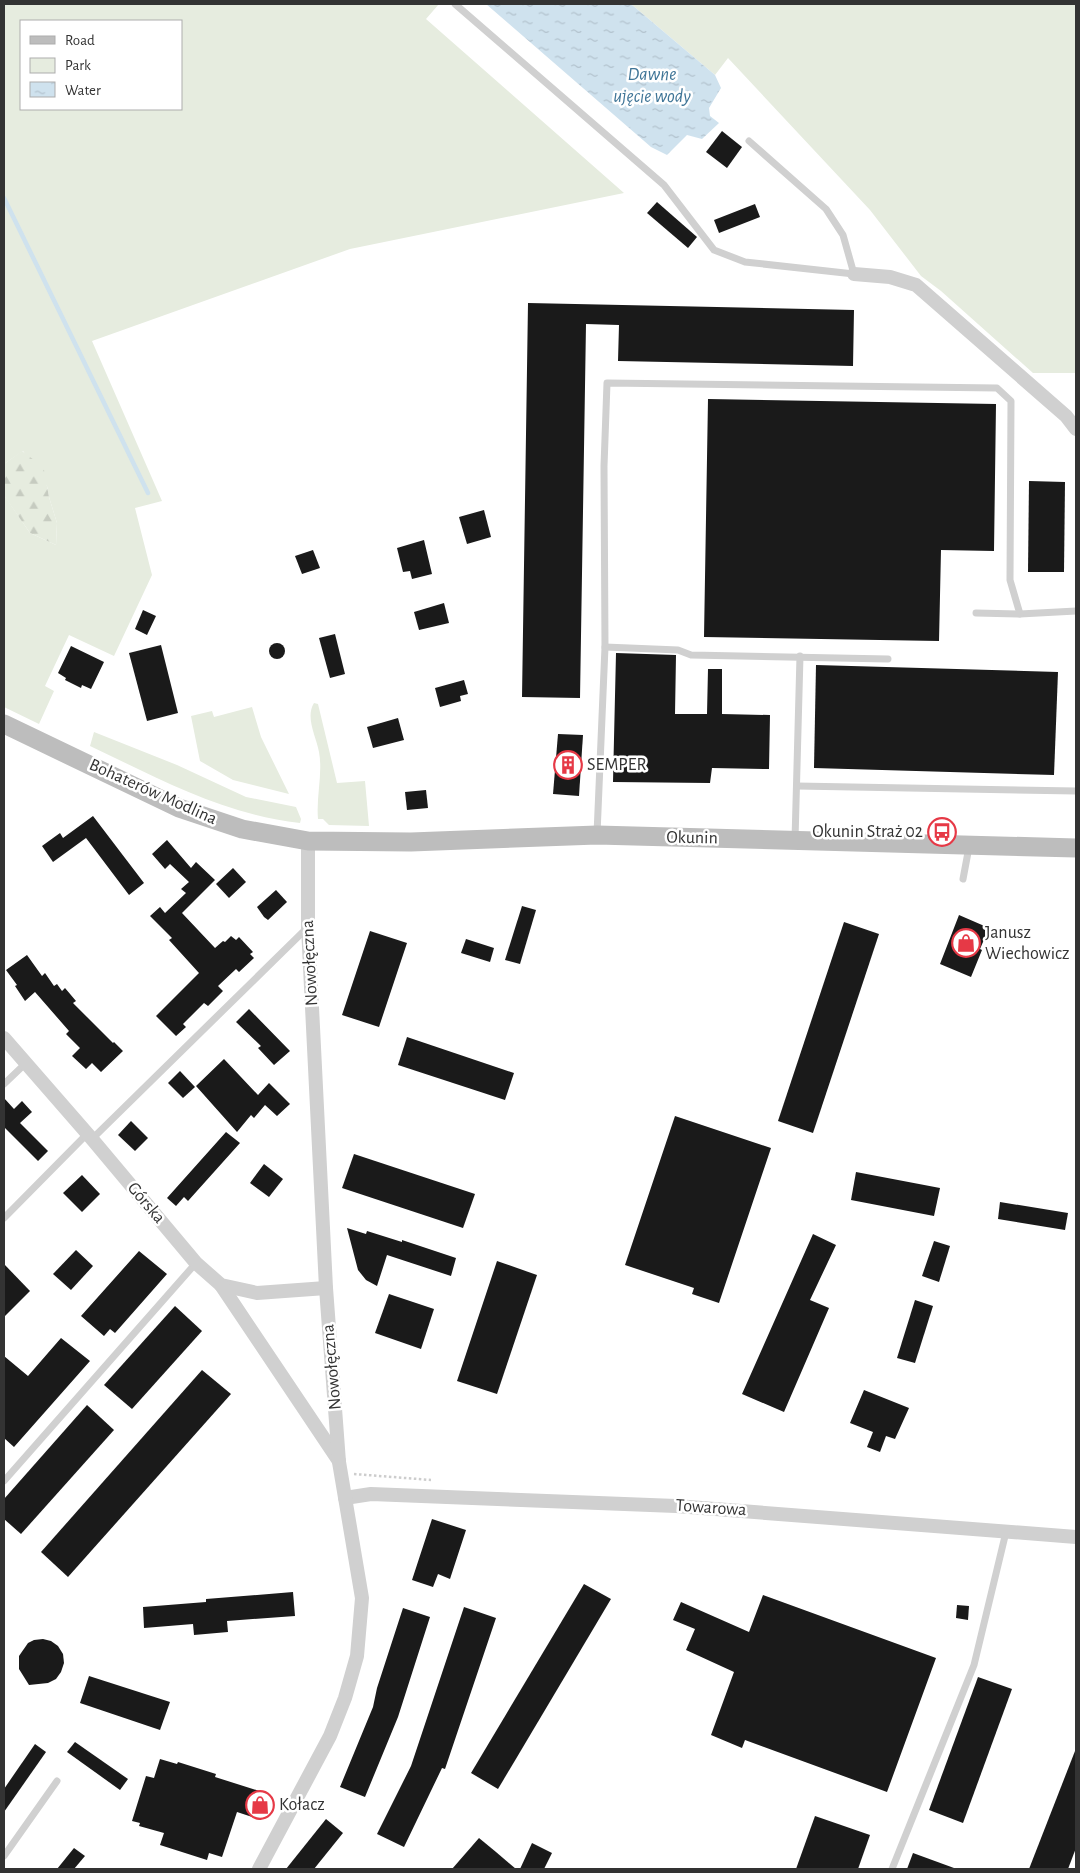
<svg xmlns="http://www.w3.org/2000/svg" width="1080" height="1873" viewBox="0 0 1080 1873" font-family="'Alegreya Sans',sans-serif">
<style>
.green{fill:#e6ecdf;fill-rule:evenodd}
.forest{fill:url(#forest-firs)}
.water{fill:url(#water-ripples)}
.lines{fill:none;stroke-linecap:round;stroke-linejoin:round}
.stream{stroke:#cfe2ee;stroke-width:4.5}
.building{fill:#1a1a1a}
.path{stroke:#cdcdcd;stroke-width:2.5;stroke-dasharray:2.5 2.5;stroke-linecap:butt}
.service{stroke:#d0d0d0;stroke-width:7}
.minor{stroke:#d0d0d0;stroke-width:14}
.secondary{stroke:#bdbdbd;stroke-width:19}
.labels{text-anchor:middle;dominant-baseline:central;stroke-width:5;stroke-linejoin:round;paint-order:stroke}
.poi-label{font-size:18px;fill:#333;stroke:#fff;text-anchor:start}
.street-label{font-size:18px;fill:#333;stroke:#fff}
.water-label{font-size:19px;font-style:italic;fill:#3f7597;stroke:#fff}
</style>
<defs>
<pattern id="forest-firs" width="22" height="20" patternUnits="userSpaceOnUse" patternTransform="scale(1.25)"><rect width="22" height="20" fill="#e6ecdf"/><path d="M5 1l3.5 6h-7zM16 11l3.5 6h-7z" fill="#c6cbc0"/></pattern>
<pattern id="water-ripples" width="26" height="14" patternUnits="userSpaceOnUse" patternTransform="scale(1.25)"><rect width="26" height="14" fill="#cfe2ee"/><path d="M2 4q2-2 4 0t4 0M15 11q2-2 4 0t4 0" fill="none" stroke="#b2c2cd"/></pattern>
</defs>
<rect width="100%" height="100%" fill="#fff"/>
<g class="green">
<path d="M4,4H439L426,19L624,193L350,249L92,341L162,501L135,508L152,575L114,656L69,635L45,686L54,691L39,724L4,707V495L30,533L56,545L57,523L49,497L47,486L23,451L4,464ZM21,21H181V109H21Z"/>
<path d="M631,4H1076V373H1033L941,291L921,276L870,210L728,58L715,75Z"/>
<path d="M314,703L318,704L337,783L365,781L369,826L329,825L323,819H318C316,796 323,774 319,752C316,736 305,717 314,703Z"/>
<path d="M252,707L261,737L289,794L233,780L200,761L191,716L212,711L214,717Z"/>
<path d="M94,732L177,765L246,797L296,807L301,819L300,823C224,815 158,778 90,746Z"/>
</g>
<path class="forest" d="M22,451L34,460L44,470L49,497L57,523L56,545L30,533L7,500L4,495V464Z"/>
<path class="water" d="M486,4H631L715,75L721,88L709,108L710,116L719,123L702,139L687,135L667,155L651,147Z"/>
<g class="lines">
<path class="stream" d="M4,198L148,493"/>
</g>
<g class="building">
<path d="M722,131L742,147L727,168L706,152Z"/>
<path d="M657,202L697,237L688,248L647,213Z"/>
<path d="M755,204L760,217L719,233L714,220Z"/>
<path d="M528,303L854,310L853,366L618,361L619,325L586,324L580,698L522,697Z"/>
<path d="M708,399L996,404L994,551L941,550L939,641L704,637Z"/>
<path d="M1029,481L1065,482L1064,572H1028Z"/>
<path d="M484,510L491,537L467,544L459,517Z"/>
<path d="M424,540L432,574L412,579L410,571L403,572L397,548Z"/>
<path d="M313,550L320,568L302,574L295,556Z"/>
<path d="M444,603L449,623L419,630L414,612Z"/>
<path d="M143,610L156,616L147,635L135,629Z"/>
<path d="M335,634L345,674L330,678L319,638Z"/>
<circle cx="277" cy="651" r="8"/>
<path d="M161,645L178,713L147,721L129,653Z"/>
<path d="M71,646L104,662L91,689L82,685L81,688L65,680L66,678L58,673Z"/>
<path d="M616,653L676,655L675,714H707L708,669H722V714L770,715L769,769L712,768L710,783L613,782Z"/>
<path d="M816,665L1058,672L1054,775L814,768Z"/>
<path d="M464,680L468,694L460,696L461,701L440,707L435,688Z"/>
<path d="M398,718L404,740L373,748L367,727Z"/>
<path d="M558,734L583,735L579,796L553,794Z"/>
<path d="M426,790L428,808L407,810L405,792Z"/>
<path d="M93,816L144,883L129,895L86,838L53,862L42,846L60,833L63,838Z"/>
<path d="M167,840L191,868L196,862L215,880L182,913L215,948L223,941L225,942L231,936L236,940L239,937L253,952L250,954L254,958L239,972L236,969L218,986L223,991L208,1006L204,1003L183,1024L186,1027L176,1036L156,1016L199,973L169,940L172,938L150,916L160,907L165,913L186,893L181,889L189,882L170,864L165,869L152,854Z"/>
<path d="M233,868L246,882L229,898L216,884Z"/>
<path d="M276,890L287,902L268,920L264,917L257,907Z"/>
<path d="M522,906L536,910L520,964L505,960Z"/>
<path d="M959,915L989,928L980,949L982,950L971,977L940,964Z"/>
<path d="M844,922L879,934L813,1133L778,1121Z"/>
<path d="M370,931L407,943L379,1027L342,1015Z"/>
<path d="M466,939L494,948L490,962L461,953Z"/>
<path d="M27,955L42,976L45,973L54,986L57,984L62,991L65,988L76,1001L73,1003L113,1043L114,1042L123,1051L101,1072L92,1063L86,1069L72,1056L80,1048L66,1034L69,1031L35,992L25,1001L15,986L17,985L6,970Z"/>
<path d="M249,1009L290,1051L274,1065L258,1048L261,1046L236,1022Z"/>
<path d="M407,1037L514,1073L505,1100L398,1065Z"/>
<path d="M224,1059L258,1095L269,1083L290,1104L277,1116L265,1105L254,1118L251,1115L237,1132L196,1086Z"/>
<path d="M180,1071L195,1087L183,1098L168,1083Z"/>
<path d="M4,1098L14,1109L22,1101L32,1112L20,1123L48,1151L38,1161L4,1127Z"/>
<path d="M675,1116L771,1148L719,1303L692,1294L694,1288L625,1265Z"/>
<path d="M131,1121L148,1138L135,1151L118,1135Z"/>
<path d="M226,1132L240,1143L188,1201L184,1197L176,1206L167,1198Z"/>
<path d="M354,1154L475,1194L463,1228L342,1188Z"/>
<path d="M264,1164L283,1179L269,1197L250,1183Z"/>
<path d="M856,1172L940,1188L934,1216L851,1200Z"/>
<path d="M82,1175L100,1194L82,1212L63,1193Z"/>
<path d="M1000,1202L1068,1213L1065,1230L998,1219Z"/>
<path d="M347,1228L366,1234L367,1231L402,1242V1240L456,1258L451,1276L387,1255L377,1286L366,1280L358,1270Z"/>
<path d="M813,1234L836,1245L810,1300L829,1308L784,1412L742,1394Z"/>
<path d="M934,1241L950,1246L939,1282L922,1276Z"/>
<path d="M76,1250L93,1266L71,1290L53,1274Z"/>
<path d="M139,1251L167,1274L115,1333L110,1329L104,1336L81,1316Z"/>
<path d="M497,1261L537,1275L497,1394L457,1381Z"/>
<path d="M4,1264L30,1291L4,1317Z"/>
<path d="M389,1294L434,1309L421,1349L375,1333Z"/>
<path d="M915,1300L933,1306L915,1363L897,1358Z"/>
<path d="M175,1306L202,1331L132,1409L104,1385Z"/>
<path d="M61,1338L90,1361L14,1447L4,1438V1356L28,1376Z"/>
<path d="M202,1370L231,1394L68,1577L41,1552Z"/>
<path d="M864,1390L909,1408L895,1439L886,1436L880,1452L867,1447L873,1432L850,1423Z"/>
<path d="M87,1405L114,1430L21,1534L4,1519V1499Z"/>
<path d="M432,1519L466,1530L450,1579L438,1574L433,1587L412,1580Z"/>
<path d="M584,1584L611,1599L498,1789L471,1773Z"/>
<path d="M293,1592L295,1616L227,1621L228,1632L194,1635L193,1624L144,1628L143,1607L206,1602V1599Z"/>
<path d="M763,1595L936,1658L887,1792L745,1740L742,1748L711,1735L734,1672L686,1650L695,1629L673,1620L681,1602L749,1632Z"/>
<path d="M957,1605L969,1606L968,1620L956,1618Z"/>
<path d="M464,1607L496,1618L445,1769L442,1768L404,1847L377,1834L411,1766Z"/>
<path d="M403,1608L430,1617L398,1717L365,1797L340,1787L373,1707L377,1688Z"/>
<path d="M43,1639L51,1641L58,1646L63,1654L64,1663L61,1672L56,1679L48,1683L29,1685L19,1669V1656L28,1643L34,1640Z"/>
<path d="M89,1676L170,1702L160,1730L80,1703Z"/>
<path d="M978,1677L1012,1689L963,1823L929,1810Z"/>
<path d="M75,1742L128,1779L120,1790L67,1752Z"/>
<path d="M35,1744L46,1752L4,1812V1789Z"/>
<path d="M1075,1751L1076,1848L1068,1869H1029Z"/>
<path d="M160,1759L177,1764L178,1762L216,1774L215,1777L269,1794L261,1820L237,1812L222,1857L209,1853L207,1860L160,1845L164,1833L139,1826L140,1823L132,1821L146,1776L154,1778Z"/>
<path d="M815,1816L870,1835L858,1869H796Z"/>
<path d="M326,1819L343,1833L314,1869H286Z"/>
<path d="M479,1838L496,1852L516,1869H452Z"/>
<path d="M532,1843L552,1853L544,1869H520Z"/>
<path d="M74,1848L85,1856L74,1869H57Z"/>
<path d="M913,1853L954,1868V1869H907Z"/>
</g>
<g class="lines">
<path class="path" d="M354,1474L431,1480"/>
<g class="service">
<path d="M455,4L664,185L714,250L745,262L854,274L843,235L826,209L749,141"/>
<path d="M976,613L1020,614L1076,611"/>
<path d="M605,647L678,650L691,655L888,659"/>
<path d="M797,786L1076,791"/>
<path d="M597,834L605,647L604,466L607,383L997,388L1011,401L1010,580L1020,614"/>
<path d="M795,840L800,656"/>
<path d="M963,879L969,847"/>
<path d="M4,1084L26,1063"/>
<path d="M92,1139L308,927"/>
<path d="M4,1218L88,1133"/>
<path d="M4,1481L196,1263"/>
<path d="M4,1856L57,1781"/>
<path d="M892,1869L974,1665L1006,1532"/>
</g>
<g class="minor">
<path d="M854,274L890,277L916,285L1066,416L1076,429"/>
<path d="M4,1038L92,1139L196,1263L221,1285L257,1293L326,1288"/>
<path d="M221,1285L339,1461"/>
<path d="M345,1498L371,1494L676,1506L1076,1537"/>
<path d="M259,1869L330,1736L345,1698L357,1656L362,1598L339,1462L326,1288L308,927V841"/>
</g>
<path class="secondary" d="M4,724L179,808L242,829L308,841L411,842L597,835L1076,848"/>
</g>
<defs>
<symbol id="building-ring" viewBox="-11 -11 22 22"><circle r="9.5" fill="#fff" stroke="#e63946" stroke-width="1.5"/><path d="M-4-6H4V6H1V3H-1V6H-4ZM-2.5-4.3h1.7v1.8h-1.7ZM.8-4.3h1.7v1.8H.8ZM-2.5-1h1.7V.8h-1.7ZM.8-1h1.7V.8H.8Z" fill="#e63946"/></symbol>
<symbol id="bus-ring" viewBox="-11 -11 22 22"><circle r="9.5" fill="#fff" stroke="#e63946" stroke-width="1.5"/><path d="M-5-6H5V4H4V6H2V4H-2V6H-4V4H-5ZM-3.5-4V0h7V-4ZM-3.5 1.2v1.5H-2V1.2ZM2 1.2v1.5H3.5V1.2Z" fill="#e63946"/></symbol>
<symbol id="shop-ring" viewBox="-11 -11 22 22"><circle r="9.5" fill="#fff" stroke="#e63946" stroke-width="1.5"/><path d="M-5-2.5h2.3a2.7 3.5 0 0 1 5.4 0H5L5.5 6h-11ZM-1.5-2.5h3a1.5 2.3 0 0 0-3 0Z" fill="#e63946"/></symbol>
</defs>
<g fill-rule="evenodd">
<use href="#building-ring" x="552" y="749" width="32" height="32"/>
<use href="#bus-ring" x="926" y="816" width="32" height="32"/>
<use href="#shop-ring" x="950" y="927" width="32" height="32"/>
<use href="#shop-ring" x="244" y="1789" width="32" height="32"/>
</g>
<g class="labels">
<g class="poi-label">
<text x="587" y="765">SEMPER</text>
<text x="923" y="832" text-anchor="end">Okunin Straż 02</text>
<text x="985" y="933">Janusz<tspan x="985" dy="21">Wiechowicz</tspan></text>
<text x="279" y="1805">Kołacz</text>
</g>
<g class="street-label">
<text transform="translate(153 792) rotate(24)">Bohaterów Modlina</text>
<text transform="translate(692 838) rotate(1)">Okunin</text>
<text transform="translate(310 963) rotate(-93)">Nowołęczna</text>
<text transform="translate(146 1203) rotate(50)">Górska</text>
<text transform="translate(332 1367) rotate(-95)">Nowołęczna</text>
<text transform="translate(711 1508) rotate(4)">Towarowa</text>
</g>
<g class="water-label">
<text x="652" y="74">Dawne<tspan x="652" dy="22">ujęcie wody</tspan></text>
</g>
</g>
<rect width="1080" height="1873" fill="none" stroke="#333333" stroke-width="10"/>
<rect x="20" y="20" width="162" height="90" fill="#ffffff" stroke="#adadad"/>
<rect x="30" y="36" width="25" height="8" fill="#bdbdbd" stroke="#adadad"/>
<text x="65" y="45" font-size="15" fill="#333333">Road</text>
<rect x="30" y="58" width="25" height="15" fill="#e6ecdf" stroke="#adadad"/>
<text x="65" y="70" font-size="15" fill="#333333">Park</text>
<rect x="30" y="82" width="25" height="15" fill="url(#water-ripples)" stroke="#adadad"/>
<text x="65" y="95" font-size="15" fill="#333333">Water</text>
</svg>
